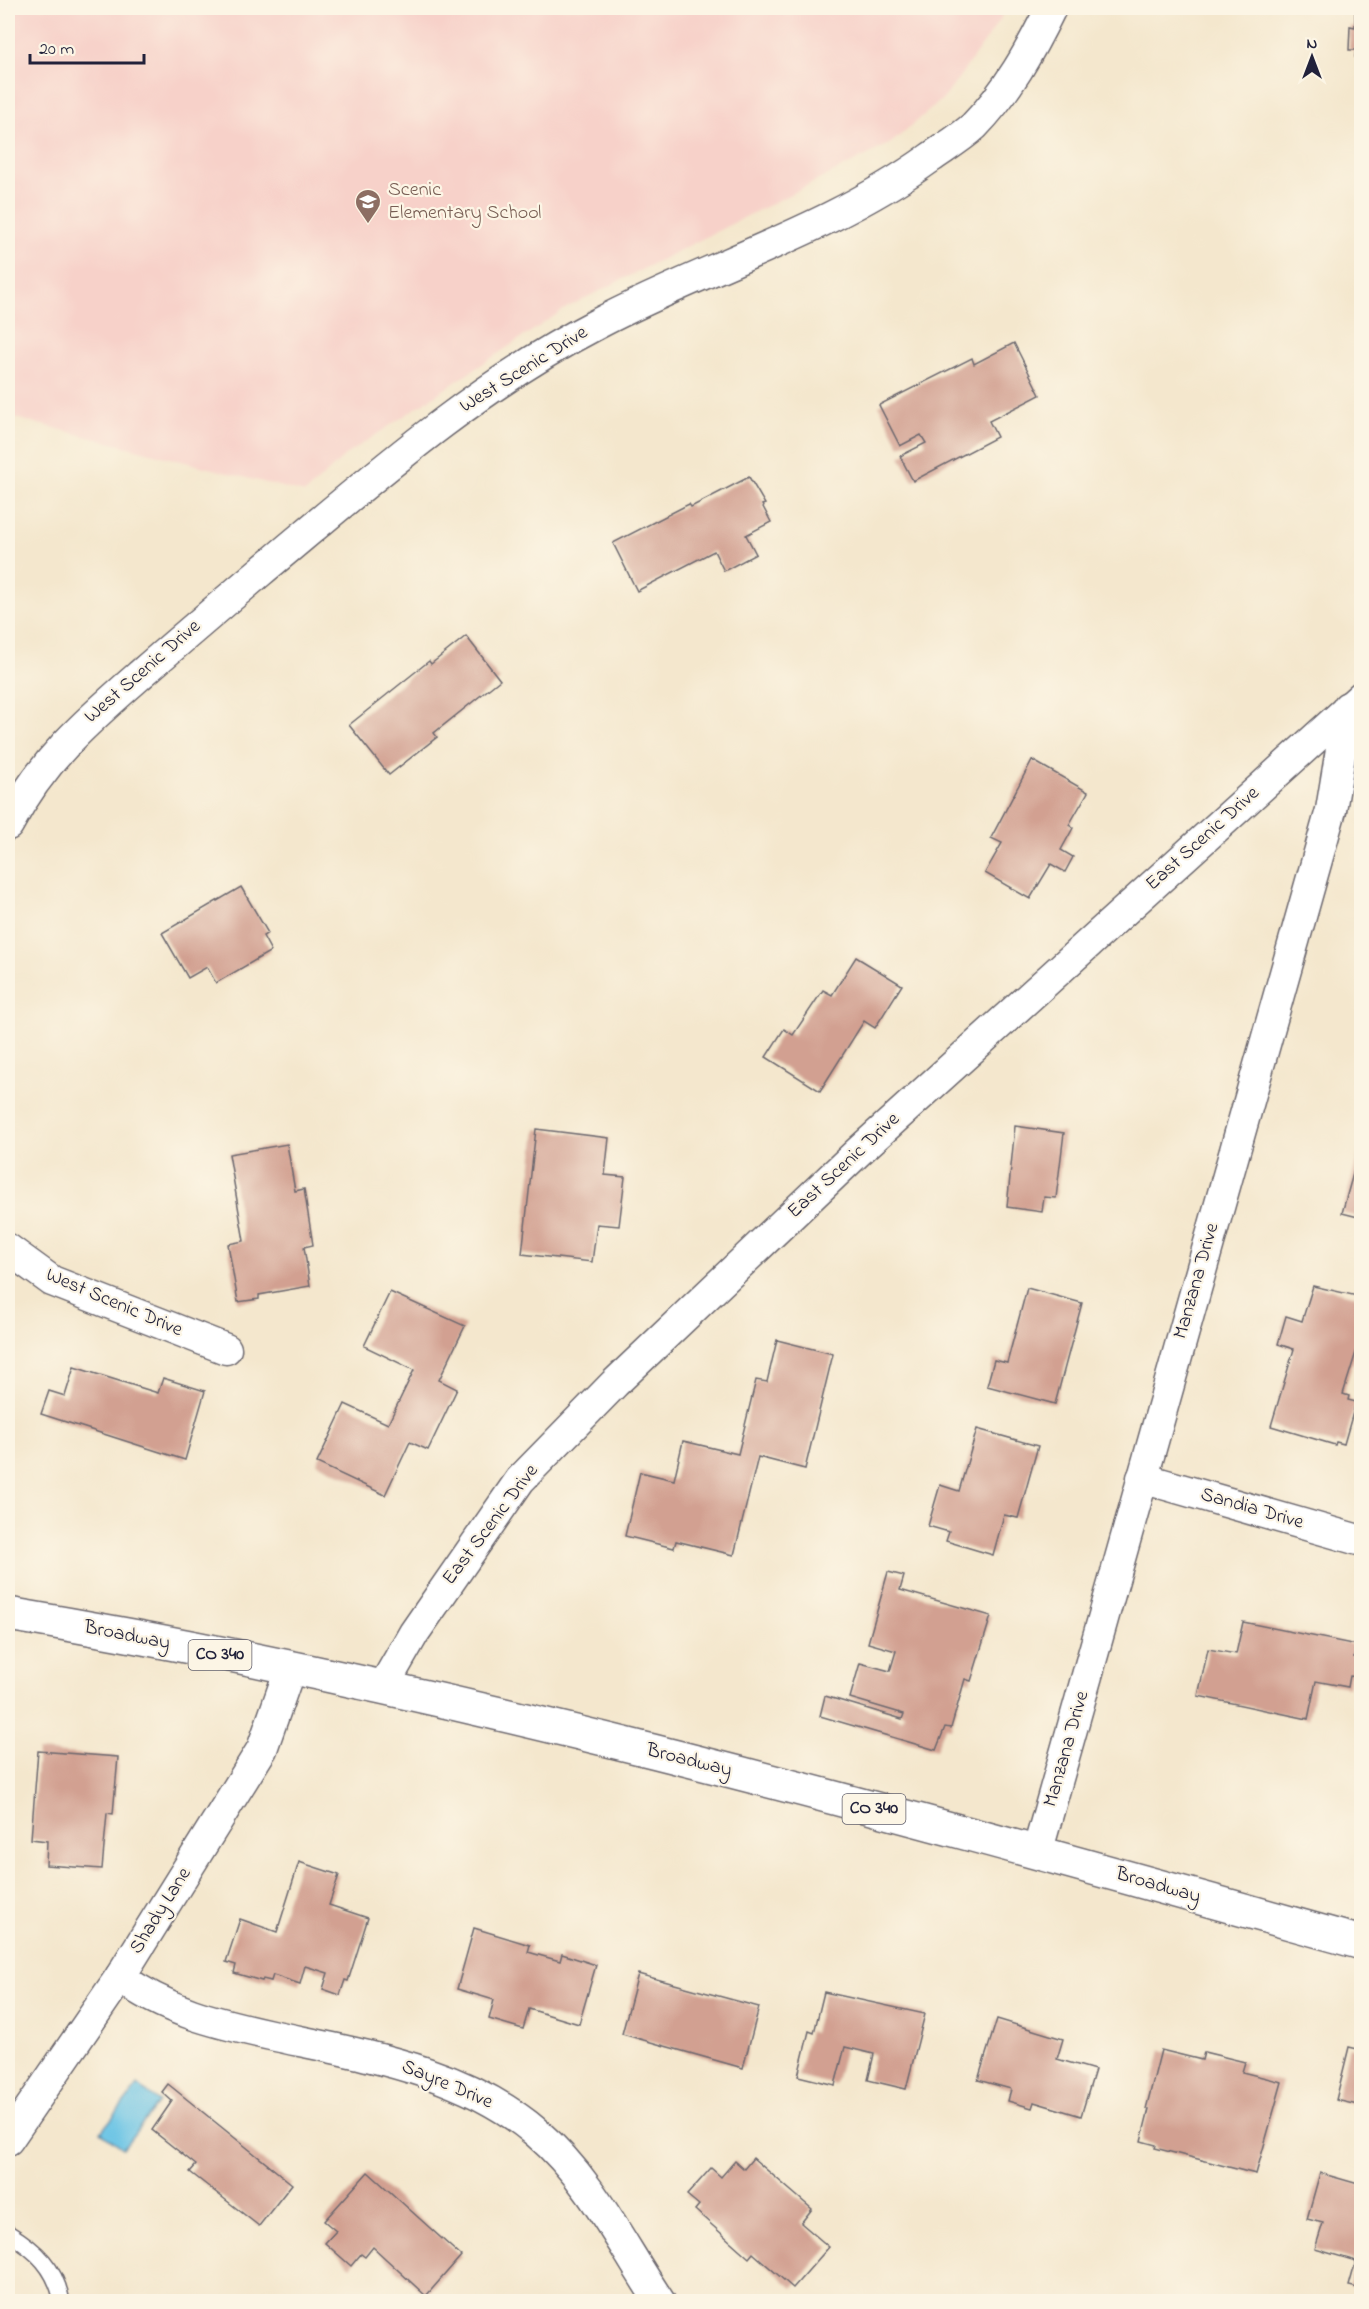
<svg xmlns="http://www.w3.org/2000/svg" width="1369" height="2309" viewBox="0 0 1369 2309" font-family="'Indie Flower',sans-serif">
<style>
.built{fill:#f7d1c9}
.water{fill:#67c3e5;stroke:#447290;stroke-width:1.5}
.building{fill:#d2a091}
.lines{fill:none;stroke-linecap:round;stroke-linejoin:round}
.service-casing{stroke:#6c676e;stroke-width:18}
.minor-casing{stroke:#6c676e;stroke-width:33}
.primary-casing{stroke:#6c676e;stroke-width:36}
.service{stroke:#fff;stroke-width:15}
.minor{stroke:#fff;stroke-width:30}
.primary{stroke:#fff;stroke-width:33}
.labels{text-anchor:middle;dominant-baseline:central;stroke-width:4.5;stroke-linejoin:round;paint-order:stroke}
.shield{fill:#fcf5e5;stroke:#63616e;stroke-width:1.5}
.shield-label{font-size:18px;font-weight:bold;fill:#22223b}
.education-label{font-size:20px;fill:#785e54;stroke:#fcf5e5;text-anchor:start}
.street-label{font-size:20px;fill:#22223b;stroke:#fcf5e5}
</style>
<rect width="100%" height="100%" fill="#fcf5e5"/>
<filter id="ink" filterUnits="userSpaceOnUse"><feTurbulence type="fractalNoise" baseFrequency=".0167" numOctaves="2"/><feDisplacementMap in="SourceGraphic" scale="12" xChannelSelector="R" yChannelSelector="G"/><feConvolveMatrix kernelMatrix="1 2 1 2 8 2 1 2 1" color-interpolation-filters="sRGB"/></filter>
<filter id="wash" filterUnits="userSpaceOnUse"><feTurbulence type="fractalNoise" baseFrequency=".008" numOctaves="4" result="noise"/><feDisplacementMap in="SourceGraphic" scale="24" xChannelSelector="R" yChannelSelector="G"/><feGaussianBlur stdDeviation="1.35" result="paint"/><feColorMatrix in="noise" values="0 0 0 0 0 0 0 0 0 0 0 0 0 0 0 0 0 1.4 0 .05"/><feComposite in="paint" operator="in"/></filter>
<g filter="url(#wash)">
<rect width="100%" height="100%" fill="#f4e7cd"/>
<path class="built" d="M8,8H1004L1000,20L945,97L891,143L568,307L347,454L305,493L8,416Z"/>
<path class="water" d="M138,2085L159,2102L123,2148L101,2132Z"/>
<g id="blocks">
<g class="building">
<path d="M1355,13H1362V57H1355L1356,50H1349L1350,26L1355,27Z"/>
<path d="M1014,343L1040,395L989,421L997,437L913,481L900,456L926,443L921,435L900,446L879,405L972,358L974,364Z"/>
<path d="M749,477L765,504L762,505L771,522L746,535L756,554L724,571L714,551L637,591L613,543L689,504L691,507Z"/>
<path d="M466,636L500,680L434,733L437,737L389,775L349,725L429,661L431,664Z"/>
<path d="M1032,760L1088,792L1069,825L1073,828L1061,850L1073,857L1065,872L1051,864L1030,899L985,873L1002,843L991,838Z"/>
<path d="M241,887L268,933L263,936L271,951L216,983L207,967L188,978L162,933Z"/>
<path d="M856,957L902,985L875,1028L864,1021L820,1091L766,1057L784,1029L793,1035L823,990L832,995Z"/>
<path d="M1015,1126L1064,1133L1056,1198L1044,1197L1042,1212L1007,1207Z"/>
<path d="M536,1129L609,1138L605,1175L625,1177L619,1226L597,1224L592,1262L522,1254Z"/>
<path d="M287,1144L295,1191L304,1189L313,1245L304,1247L310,1286L259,1295V1299L238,1302L228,1244L244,1241L229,1154Z"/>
<path d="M1361,1145H1362V1218L1342,1213Z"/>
<path d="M1313,1286L1362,1297V1350L1357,1349L1343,1394L1349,1396L1348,1400L1356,1402L1344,1444L1336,1442L1335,1445L1271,1426L1294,1349L1278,1344L1286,1316L1302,1321Z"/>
<path d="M1027,1288L1082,1303L1055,1404L987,1386L994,1360L1007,1363Z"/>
<path d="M390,1292L465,1326L439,1380L457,1389L428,1450L410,1442L385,1495L317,1463L345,1404L388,1424L414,1370L364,1346Z"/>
<path d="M777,1340L833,1354L805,1469L758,1457L734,1555L676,1541L674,1548L625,1536L640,1472L674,1480L683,1441L738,1454L756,1380L767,1382Z"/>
<path d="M74,1367L158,1393L163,1378L205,1391L185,1460L41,1414L49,1391L65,1396Z"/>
<path d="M977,1429L1038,1446L1018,1518L1004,1515L993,1555L946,1541L949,1532L928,1526L940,1485L959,1491Z"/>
<path d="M888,1572L904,1576L900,1590L991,1616L971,1681L965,1679L951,1728L945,1727L936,1750L820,1716L825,1696L902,1719L904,1714L850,1698L860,1663L890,1671L896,1651L868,1643Z"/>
<path d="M1243,1622L1357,1645L1354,1657L1362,1658L1358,1677L1350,1676L1348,1687L1316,1681L1308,1719L1198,1696L1208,1649L1236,1654Z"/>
<path d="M38,1751L118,1757L113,1814L107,1813L102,1869L46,1865L47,1841L31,1839Z"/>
<path d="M299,1862L339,1875L329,1905L368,1918L348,1981L345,1980L340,1995L323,1989L328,1973L305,1966L300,1984L273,1975L271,1981L263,1979L262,1981L234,1973L236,1965L226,1962L240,1919L277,1932Z"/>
<path d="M474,1928L530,1945L528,1952L560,1961L562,1954L596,1965L579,2024L529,2009L523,2029L489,2019L494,2000L457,1989Z"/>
<path d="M638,1974L759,2007L743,2068L622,2034Z"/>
<path d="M824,1992L925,2014L906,2089L868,2080L874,2054L845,2047L835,2085L798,2076L809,2031L814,2033Z"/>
<path d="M997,2019L1063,2039L1057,2059L1095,2070L1081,2116L1034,2102L1032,2108L1008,2101L1011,2089L978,2080Z"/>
<path d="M1349,2047L1362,2050V2106L1336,2100Z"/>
<path d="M1161,2050L1202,2060L1204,2052L1245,2062L1242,2072L1282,2082L1256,2174L1155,2148L1156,2145L1141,2141L1149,2109H1146Z"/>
<path d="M168,2084L292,2184L259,2226L190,2172L196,2165L152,2130L172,2101L162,2092Z"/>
<path d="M753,2158L812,2209L801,2223L829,2247L793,2288L753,2253L749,2258L695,2210L699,2205L687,2195L711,2168L721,2177L735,2161L744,2169Z"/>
<path d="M368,2172L461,2256L426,2296L373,2247L365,2257L361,2254L351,2266L325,2243L336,2231L324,2221Z"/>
<path d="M1320,2173L1362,2185V2289L1349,2286L1356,2261L1315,2249L1323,2223L1307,2219Z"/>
</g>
</g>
</g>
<g filter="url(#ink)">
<use href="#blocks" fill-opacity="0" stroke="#6c676e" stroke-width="1.5"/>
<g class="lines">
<defs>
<path id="service" d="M8,2233C36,2250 56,2268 62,2302"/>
<g id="minor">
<path d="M8,825C43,759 86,722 141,674C180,640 220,606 260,572C367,483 472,389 597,324C707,266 829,231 930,158C944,148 961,138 974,126C1008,91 1030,51 1051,8"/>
<path d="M8,1249L52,1281L226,1349"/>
<path d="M1142,1478L1362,1541"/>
<path d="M383,1687L414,1633L520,1480L615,1383L858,1152L1362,696"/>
<path d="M1037,1853L1331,810L1348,707"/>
<path d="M120,1977C165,2011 217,2023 271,2035C363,2055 464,2070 537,2133C591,2179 621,2244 660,2302"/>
<path d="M8,2140L120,1977L262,1749L290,1669"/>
</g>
<path id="primary" d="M8,1614C466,1690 914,1818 1362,1943"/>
</defs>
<use href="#service" class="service-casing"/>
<use href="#minor" class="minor-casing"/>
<use href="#primary" class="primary-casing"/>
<use href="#service" class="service"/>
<use href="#minor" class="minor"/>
<use href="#primary" class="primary"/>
</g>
</g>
<defs>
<symbol id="school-pin" viewBox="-11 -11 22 30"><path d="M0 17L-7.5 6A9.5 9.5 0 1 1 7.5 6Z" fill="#8d6e63" stroke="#fcf5e5"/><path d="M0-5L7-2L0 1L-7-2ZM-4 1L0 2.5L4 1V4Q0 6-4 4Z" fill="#fff"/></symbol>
</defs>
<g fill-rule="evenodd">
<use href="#school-pin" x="353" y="187" width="30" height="40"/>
</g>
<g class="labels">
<g class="shield">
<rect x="188.5" y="1640" width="63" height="30" rx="4.5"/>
<rect x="842.5" y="1794" width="63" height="30" rx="4.5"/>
</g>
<g class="shield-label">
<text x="220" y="1655">CO 340</text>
<text x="874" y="1809">CO 340</text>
</g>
<g class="education-label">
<text x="388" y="190">Scenic<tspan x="388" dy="23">Elementary School</tspan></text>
</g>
<g class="street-label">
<text transform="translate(524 370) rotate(-32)">West Scenic Drive</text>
<text transform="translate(143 672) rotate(-41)">West Scenic Drive</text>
<text transform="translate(1203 839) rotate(-42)">East Scenic Drive</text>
<text transform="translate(844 1166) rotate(-43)">East Scenic Drive</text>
<text transform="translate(1197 1281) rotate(-74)">Manzana Drive</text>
<text transform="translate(114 1303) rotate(23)">West Scenic Drive</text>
<text transform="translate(1252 1509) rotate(16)">Sandia Drive</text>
<text transform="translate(491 1525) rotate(-53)">East Scenic Drive</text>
<text transform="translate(127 1636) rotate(11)">Broadway</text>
<text transform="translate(1067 1749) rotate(-74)">Manzana Drive</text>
<text transform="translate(689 1761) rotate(14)">Broadway</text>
<text transform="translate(1158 1886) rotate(16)">Broadway</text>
<text transform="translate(161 1911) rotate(-58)">Shady Lane</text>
<text transform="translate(447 2085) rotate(23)">Sayre Drive</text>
</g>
</g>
<rect width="1369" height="2309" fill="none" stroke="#fcf5e5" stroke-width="30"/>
<g transform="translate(1312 57)" stroke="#fcf5e5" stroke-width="4.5" paint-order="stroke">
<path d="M0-4.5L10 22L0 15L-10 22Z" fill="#22223b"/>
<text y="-9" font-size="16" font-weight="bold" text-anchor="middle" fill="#22223b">N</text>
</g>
<path d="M30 54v9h114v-9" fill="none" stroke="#22223b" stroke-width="3"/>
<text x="39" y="54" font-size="18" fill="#22223b" stroke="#fcf5e5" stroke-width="4.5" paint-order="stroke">20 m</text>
</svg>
